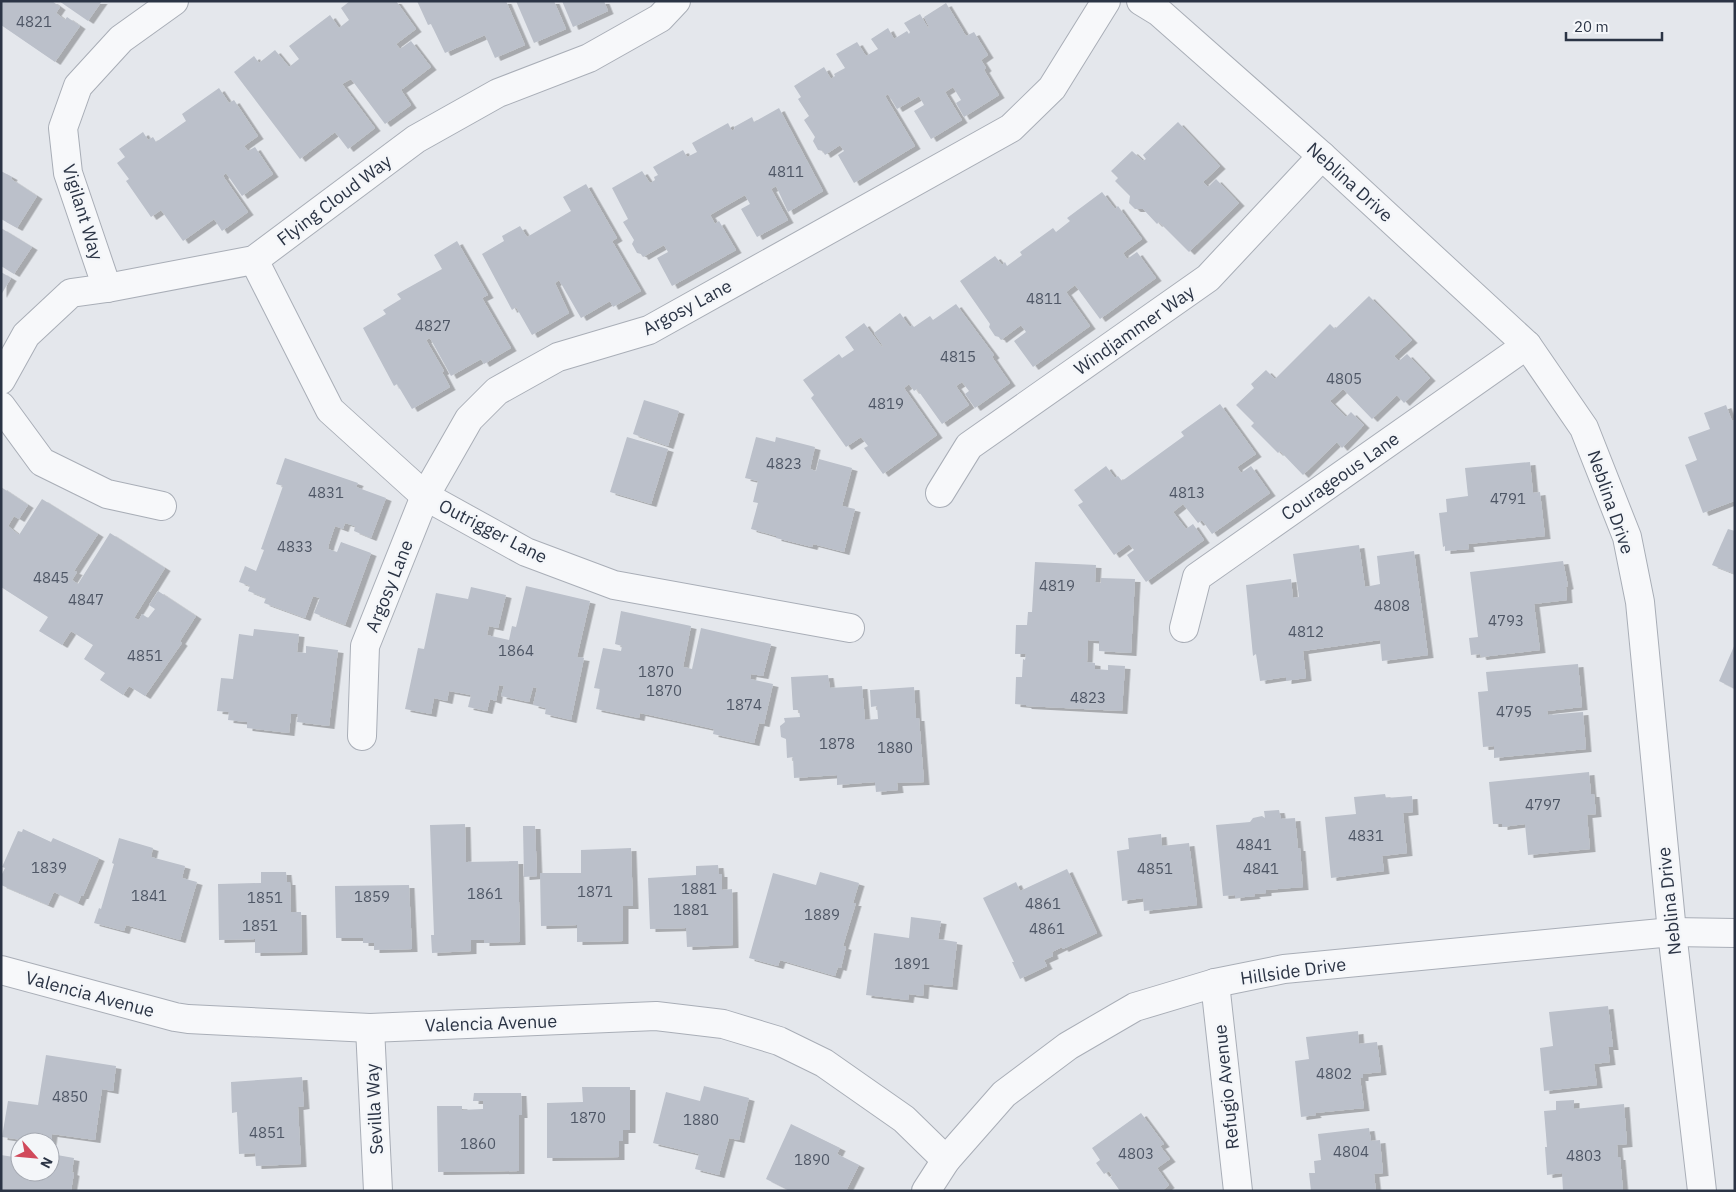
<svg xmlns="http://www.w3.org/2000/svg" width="1736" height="1192" viewBox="0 0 1736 1192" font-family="'IBM Plex Sans',sans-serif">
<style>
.building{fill:#bbc0ca;filter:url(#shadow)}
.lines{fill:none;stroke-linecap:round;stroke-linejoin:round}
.minor-casing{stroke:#a9aeb7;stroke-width:30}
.minor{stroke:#f7f8fa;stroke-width:28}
.labels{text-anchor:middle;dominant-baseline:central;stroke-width:5;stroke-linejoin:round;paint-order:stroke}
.number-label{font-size:15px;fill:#4f5766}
.street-label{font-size:18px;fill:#2b3445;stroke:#f4f6f9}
</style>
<defs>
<filter id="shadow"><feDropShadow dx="5.5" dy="3" stdDeviation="0" flood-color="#0004"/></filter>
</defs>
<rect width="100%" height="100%" fill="#e4e7ec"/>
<g class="building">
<path d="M1,1H52L60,7L56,13L65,20L67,17L80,26L55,62L1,25Z"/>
<path d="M59,1H102L88,21Z"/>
<path d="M350,1H396L416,29L396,44L400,49L411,41L431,67L401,90L411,105L385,124L351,79L342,84L375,128L348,149L335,132L300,159L234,72L254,56L259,63L275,50L289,67L299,59L289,46L330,15L339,28L349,20L341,8Z"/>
<path d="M417,1H506L525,45L495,58L485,35L445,53L431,24L428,25Z"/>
<path d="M516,1H554L566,29L534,43Z"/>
<path d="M562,1H604L608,11L573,27Z"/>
<path d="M946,3L966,36L974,32L988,55L981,60L986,68L984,70L999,95L964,117L956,103L961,100L953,87L945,92L962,120L931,139L914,111L924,105L919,96L897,109L888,94L885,96L915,146L854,183L838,155L844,151L840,145L825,155L823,151L818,150L813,141L815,137L804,120L809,116L798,99L801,97L794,86L824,67L831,79L835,76L834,74L845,68L836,54L857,42L866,56L878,49L871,39L888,28L894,39L907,31L909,34L910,32L904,23L920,14L928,28L929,27L924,17Z"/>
<path d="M219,88L229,103L234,100L258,136L244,146L248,151L255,147L273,174L242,196L226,173L223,176L248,212L222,231L214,219L183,241L161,210L151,217L126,181L129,179L117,163L125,157L119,149L143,132L148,140L153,137L156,142L186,121L182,114Z"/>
<path d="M779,108L823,191L788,212L776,186L771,189L788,220L757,237L741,209L750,204L745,195L710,215L715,224L719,221L736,250L672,286L657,258L668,252L664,245L643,257L641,254L637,253L632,244L634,240L623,222L628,219L612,188L642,171L650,183L655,180L654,177L658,175L653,167L683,150L687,157L697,152L692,143L728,123L732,131L735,129L734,127L752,117L754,122Z"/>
<path d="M1178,122L1220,166L1203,182L1208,187L1216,179L1239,203L1189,252L1159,222L1157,224L1143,209H1135L1129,203L1130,196L1115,181L1118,178L1111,171L1132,151L1143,161L1146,159L1143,155Z"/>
<path d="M1,171L12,177L11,179L37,196L17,228L1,219Z"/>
<path d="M586,184L617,238L612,241L641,291L613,307L610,301L581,318L559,280L555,283L569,313L532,335L516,307L512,310L482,254L504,241L502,236L520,226L527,237L571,211L563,197Z"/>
<path d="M1102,192L1115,209L1118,206L1142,239L1123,253L1127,259L1137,252L1156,278L1100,319L1075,285L1066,292L1090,326L1033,367L1014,341L1026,332L1021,325L1001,340L999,337L995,336L989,327L990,324L960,281L995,256L1002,265L1005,262L1007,266L1022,255L1020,252L1053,228L1056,232L1070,221L1067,218Z"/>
<path d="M1,228L32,247L14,274L1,266Z"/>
<path d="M457,241L488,295L482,298L511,348L484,364L481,359L451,376L430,338L426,340L444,371L442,372L450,387L412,409L397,384L394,386L363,328L386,314L383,310L401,299L397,294L442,269L434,255Z"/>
<path d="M1,272L11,278L1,295Z"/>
<path d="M1369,296L1412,340L1394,356L1399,361L1407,354L1430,378L1404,403L1397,395L1372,419L1343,389L1330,401L1346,417L1351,412L1364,425L1342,448L1337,442L1303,475L1280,451L1278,453L1251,426L1254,423L1236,405L1254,388L1251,384L1266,370L1275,379L1330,324L1335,329Z"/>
<path d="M956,304L994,355L992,357L1010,383L975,408L965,394L969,391L962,382L956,386L969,405L942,424L917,389L914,391L909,384L904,388L937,435L883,474L864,448L868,446L861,437L846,447L811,398L814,395L803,380L839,354L842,358L854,350L845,337L864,323L882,347L883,346L874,333L900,313L910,327L912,325L914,327L930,316L933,320Z"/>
<path d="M644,400L679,411L668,446L633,434Z"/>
<path d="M1220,404L1256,454L1237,467L1241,473L1251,466L1270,493L1212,534L1202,520L1198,523L1183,504L1173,512L1186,529L1193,524L1204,540L1146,582L1127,555L1134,550L1129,544L1114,555L1078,505L1083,502L1074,490L1106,466L1115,478L1118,476L1122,481L1184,436L1181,432Z"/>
<path d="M1726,405L1732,421L1735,420L1734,501L1703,513L1685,465L1697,460L1688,437L1710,429L1704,413Z"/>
<path d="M627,437L668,449L651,504L610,492Z"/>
<path d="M756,437L775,442L776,437L815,447L810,469L816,471L819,459L852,468L842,506L855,509L844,552L813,544L812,547L776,538V536L751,529L758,503L753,502L758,481L745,478Z"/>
<path d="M285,458L358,483L356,487L386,498L371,538L354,531L355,526L345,523L343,529L335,526L329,544L328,549L337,552L341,542L371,553L345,625L314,613L320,598L313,596L305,618L264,603L266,598L248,591L250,586L239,582L245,566L256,571L264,550L261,549L283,486L276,484Z"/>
<path d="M1530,462L1533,493L1540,492L1545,536L1468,544L1469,549L1445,551V546L1443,547L1439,513L1447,512L1446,499L1468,496L1465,468Z"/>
<path d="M1,487L28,505L19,519L14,516L8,526L19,535L42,499L98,534L74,571L77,572L72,580L78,584L110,533L165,568L134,618L139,620L142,614L148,618L155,609L149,605L158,591L196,616L180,641L182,643L145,696L129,686L123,695L100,680L105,673L84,659L93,645L71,631L62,645L39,631L48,617L1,587Z"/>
<path d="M1728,529L1735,531V574L1712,565Z"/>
<path d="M1359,545L1365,587L1380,584L1377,556L1414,551L1428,655L1382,661L1380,640L1303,651L1306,678L1286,681V677L1260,681L1256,654L1253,656L1246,585L1291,579L1293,598L1299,597L1293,554Z"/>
<path d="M1563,561L1568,586L1566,587L1567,600L1534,604L1540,650L1481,657L1480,654L1471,655L1469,638L1478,637L1470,572Z"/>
<path d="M1035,562L1096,565L1095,582L1101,583V578L1135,579L1131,653L1099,651V641L1088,640L1087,662L1095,663V669L1108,670V665L1125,666L1122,711L1026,706V705L1015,704L1016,677H1022L1023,659L1025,660L1026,654H1015L1016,625H1027L1028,612H1032Z"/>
<path d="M526,586L590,601L577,657L584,658L571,720L545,714L546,708L533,705L537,688L533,687L529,702L501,696L504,686L499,685L496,701L490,699L487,711L468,707L471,695L449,691L447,701L434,698L431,714L405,709L418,648L424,649L436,593L468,599L471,587L506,595L498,628L489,626L487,635L509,640L512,626L516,627Z"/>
<path d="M621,611L691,626L683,667L688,668L692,669L701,628L771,644L763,676L751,674L750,679L773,684L764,724L759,723L754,743L713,734L714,729L640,713L639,718L596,709L600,689L594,688L603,648L621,651L622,646L615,644Z"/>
<path d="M254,629L299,634L297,652L306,653V646L338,650L329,726L297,722L298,714H291L289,733L247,728V722L228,720L229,712L217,711L221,678L233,679L239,634L253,636Z"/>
<path d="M1735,644V689L1719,681Z"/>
<path d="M1578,664L1582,707L1547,711L1548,715L1583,712L1586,749L1494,758V746L1483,747L1478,692L1488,691L1486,672Z"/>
<path d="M828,675L830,688L862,686L865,720L878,719L877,706L871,707L870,690L914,687L916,718H919L924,782L897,783L898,790L876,792L875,782L837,785V775L794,778L793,757L787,758L786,739L781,737L780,726L785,722L784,718L800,717L799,710H793L791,677Z"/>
<path d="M1589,772L1591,794H1594L1596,814L1587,815L1590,849L1528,855L1525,824L1502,827V824H1493L1489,782Z"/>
<path d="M1385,794L1386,798L1412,796L1413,812L1403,813L1407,853L1382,856L1384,871L1331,878L1325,817L1356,814L1354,797Z"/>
<path d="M1279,810L1281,819L1295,818L1298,848H1300L1303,887L1266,890V893L1254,894L1255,896L1235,898V895L1223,896L1216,825L1250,822L1253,818L1262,816L1265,818L1264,811Z"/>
<path d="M465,824L466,862L518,861L520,942L484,943V940H471V951L432,953L431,935H434L430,825Z"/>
<path d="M523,826H535L537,876L524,877Z"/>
<path d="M23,829L51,842L53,838L99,858L83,896H81L78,903L54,892L48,905L1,885V876L5,868L2,867L18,831L22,832Z"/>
<path d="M1161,834L1162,846L1189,843L1197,905L1144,911L1143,898L1122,901L1117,851L1129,849L1128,838Z"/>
<path d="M119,838L153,848L151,857L185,866L182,878L197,882L180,940L126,925L124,931L94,923L99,908L101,909L114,864L112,863Z"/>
<path d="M631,848L633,906H623V941L577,942V925L541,926L540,873H581V850Z"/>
<path d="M718,865L719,874H722V890L732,889L733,945L687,947L686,928L650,929L648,878L696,875V866Z"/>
<path d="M1067,869L1097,933L1063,949L1062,947L1052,952L1053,956L1044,960L1047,966L1020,979L1012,962H1014L983,898L1016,882L1020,891Z"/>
<path d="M261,872H286L287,882H290L291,912H301L302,952L255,953V939L219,940L218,884L261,883Z"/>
<path d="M820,872L859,883L853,903H856L843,946L846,947L841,968L838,967L835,976L780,960L778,966L749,958L773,873L816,885Z"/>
<path d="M409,885L412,949L374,950V943H363V938H336L335,886Z"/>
<path d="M911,917L941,921L938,939L957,942L952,987L924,984L923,996L909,994L908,1000L866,995L874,933L909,938Z"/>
<path d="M1608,1006L1613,1047H1608L1610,1062L1594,1064L1597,1085L1544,1091L1540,1048L1553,1046L1549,1012Z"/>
<path d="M1358,1031L1359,1044L1377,1042L1381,1072L1363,1074V1078H1360L1364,1108L1315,1113L1316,1115L1301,1117L1295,1061L1309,1059L1306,1037Z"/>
<path d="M46,1055L116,1066L113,1091L102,1089L95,1140L52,1134L51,1142H36L2,1137L8,1101L38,1105Z"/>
<path d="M302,1077L304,1106L298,1107L301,1164L256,1166L255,1153L239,1154L237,1112L232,1113L231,1082Z"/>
<path d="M704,1086L749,1098L739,1140L729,1138L719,1175L695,1169L699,1154L653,1143L666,1092L700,1101Z"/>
<path d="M582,1087H630V1130H623V1141H619V1157L547,1158V1103L583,1102Z"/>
<path d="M474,1093H521L522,1115H519V1171L438,1172L437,1106H462V1110L483,1109V1101H473Z"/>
<path d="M1574,1100V1109L1624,1104L1627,1144L1617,1145L1618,1157H1620L1623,1191H1563L1562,1173L1547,1175L1545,1147H1547L1544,1111L1556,1110V1101Z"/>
<path d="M1141,1113L1164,1144L1160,1146L1170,1159L1157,1168L1169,1185L1162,1191H1120L1110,1177L1112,1176L1109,1171L1104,1174L1096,1163L1100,1160L1092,1148Z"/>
<path d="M791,1124L840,1148L837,1154L859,1165L846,1191H790L766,1179Z"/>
<path d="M1369,1128L1371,1141L1380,1140L1383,1173L1374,1174L1376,1191H1311L1309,1173H1315L1314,1161L1321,1160L1318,1134Z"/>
<path d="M1,1155L20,1158V1172H50V1163L56,1164L57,1155L74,1158L72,1172L74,1173L71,1191H1Z"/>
</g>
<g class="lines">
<defs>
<g id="minor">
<path d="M1141,1L1159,12L1322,156L1527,345L1584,428L1627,537L1640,602L1672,932L1702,1191"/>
<path d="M254,260L330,410L425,496L526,552L614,585L850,628"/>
<path d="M107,288L68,173L63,128L78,86L121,39L174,1"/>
<path d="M1,380L26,335L71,293L107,288L254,260L416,139L498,93L589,58L660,18L676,1"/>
<path d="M1,406L42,462L107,494L162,506"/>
<path d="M940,493L969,446L1208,278L1322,156"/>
<path d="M1184,628L1197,577L1527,345"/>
<path d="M362,736L365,646L425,496L469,419L497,391L558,357L649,330L1011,128L1052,88L1106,1"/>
<path d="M1,970L175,1017L188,1019L370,1028L656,1016L723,1024L779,1041L824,1063L904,1119L946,1160"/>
<path d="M1215,983L1238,1191"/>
<path d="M370,1028L378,1191"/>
<path d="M926,1191L946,1160L1004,1094L1068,1046L1135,1007L1215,983L1284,969L1672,932L1735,933"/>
</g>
</defs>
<use href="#minor" class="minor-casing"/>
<use href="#minor" class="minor"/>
</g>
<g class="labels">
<g class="number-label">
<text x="34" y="21">4821</text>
<text x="786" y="171">4811</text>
<text x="1044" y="298">4811</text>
<text x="433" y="325">4827</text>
<text x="958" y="356">4815</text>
<text x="1344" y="378">4805</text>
<text x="886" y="403">4819</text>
<text x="784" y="463">4823</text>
<text x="326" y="492">4831</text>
<text x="1187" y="492">4813</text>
<text x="1508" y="498">4791</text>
<text x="295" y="546">4833</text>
<text x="51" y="577">4845</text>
<text x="1057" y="585">4819</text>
<text x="86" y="599">4847</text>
<text x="1392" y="605">4808</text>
<text x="1506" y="620">4793</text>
<text x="1306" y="631">4812</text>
<text x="516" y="650">1864</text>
<text x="145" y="655">4851</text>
<text x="656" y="671">1870</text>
<text x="664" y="690">1870</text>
<text x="1088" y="697">4823</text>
<text x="744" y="704">1874</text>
<text x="1514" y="711">4795</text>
<text x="837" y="743">1878</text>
<text x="895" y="747">1880</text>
<text x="1543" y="804">4797</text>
<text x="1366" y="835">4831</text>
<text x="1254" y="844">4841</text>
<text x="49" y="867">1839</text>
<text x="1155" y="868">4851</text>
<text x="1261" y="868">4841</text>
<text x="699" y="888">1881</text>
<text x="595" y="891">1871</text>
<text x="485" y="893">1861</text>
<text x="149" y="895">1841</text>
<text x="372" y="896">1859</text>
<text x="265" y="897">1851</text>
<text x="1043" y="903">4861</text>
<text x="691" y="909">1881</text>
<text x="822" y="914">1889</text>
<text x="260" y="925">1851</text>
<text x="1047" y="928">4861</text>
<text x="912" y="963">1891</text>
<text x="1334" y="1073">4802</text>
<text x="70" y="1096">4850</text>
<text x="588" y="1117">1870</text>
<text x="701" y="1119">1880</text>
<text x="267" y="1132">4851</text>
<text x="478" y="1143">1860</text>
<text x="1351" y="1151">4804</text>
<text x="1136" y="1153">4803</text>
<text x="1584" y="1155">4803</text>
<text x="812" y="1159">1890</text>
</g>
<g class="street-label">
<text transform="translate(1350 182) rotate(42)">Neblina Drive</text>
<text transform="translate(334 200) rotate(-37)">Flying Cloud Way</text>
<text transform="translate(83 212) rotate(73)">Vigilant Way</text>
<text transform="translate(687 307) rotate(-28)">Argosy Lane</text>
<text transform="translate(1134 330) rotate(-35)">Windjammer Way</text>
<text transform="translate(1340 476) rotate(-35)">Courageous Lane</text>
<text transform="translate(1611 502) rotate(71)">Neblina Drive</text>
<text transform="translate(493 531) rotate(27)">Outrigger Lane</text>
<text transform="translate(389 586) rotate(-68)">Argosy Lane</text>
<text transform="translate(1669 901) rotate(-96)">Neblina Drive</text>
<text transform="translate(1293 971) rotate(-8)">Hillside Drive</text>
<text transform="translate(90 994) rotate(15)">Valencia Avenue</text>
<text transform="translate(491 1023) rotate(-2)">Valencia Avenue</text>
<text transform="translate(1226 1087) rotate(-96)">Refugio Avenue</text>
<text transform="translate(374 1109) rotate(-93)">Sevilla Way</text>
</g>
</g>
<rect width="1736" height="1192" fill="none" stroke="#2b3445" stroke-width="5"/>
<g transform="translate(35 1157) rotate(117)"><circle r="24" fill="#f4f6f9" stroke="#a4a8b1"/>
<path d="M0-4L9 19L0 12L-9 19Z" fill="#d1495b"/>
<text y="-8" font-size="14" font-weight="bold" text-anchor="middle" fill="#2b3445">N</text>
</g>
<path d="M1566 32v8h96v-8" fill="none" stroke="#2b3445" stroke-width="2.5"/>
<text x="1574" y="32" font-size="15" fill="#2b3445" stroke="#f4f6f9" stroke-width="4" paint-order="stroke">20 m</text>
</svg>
